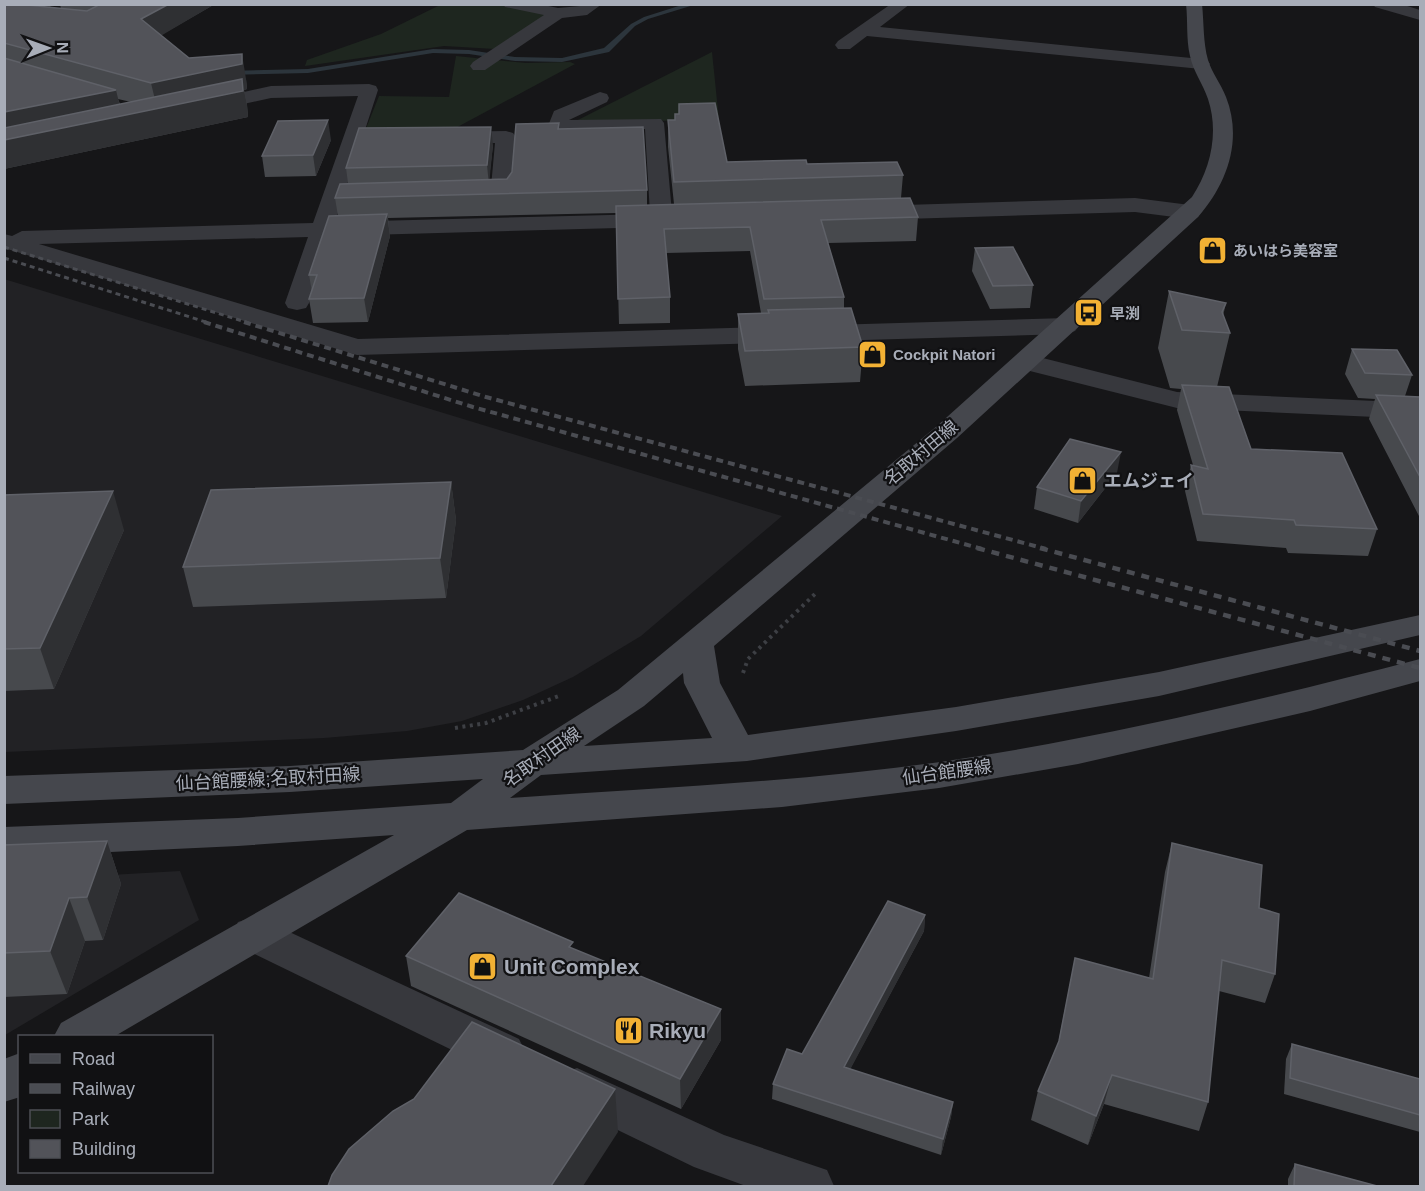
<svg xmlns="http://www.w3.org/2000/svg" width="1425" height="1191" viewBox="0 0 1425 1191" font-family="Arial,'Noto Sans JP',sans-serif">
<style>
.built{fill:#222225}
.green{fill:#1e261f}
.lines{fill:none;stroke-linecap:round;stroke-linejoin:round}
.stream{fill:#2c353c;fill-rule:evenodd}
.path{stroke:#3d3f44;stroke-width:4;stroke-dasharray:3 4.5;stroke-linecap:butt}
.street{fill:#37383d;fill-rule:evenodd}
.secondary{fill:#45474d;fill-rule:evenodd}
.rail-far2{stroke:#4a4c52;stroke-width:3;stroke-dasharray:5 4;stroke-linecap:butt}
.rail-far1{stroke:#4a4c52;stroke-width:4;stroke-dasharray:7 5;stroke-linecap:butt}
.rail{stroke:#4a4c52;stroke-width:4.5;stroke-dasharray:8 7;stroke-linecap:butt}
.wall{fill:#47494d;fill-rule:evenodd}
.shaded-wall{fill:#2f3033}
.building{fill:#525359;stroke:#5f6168;stroke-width:1.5}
.labels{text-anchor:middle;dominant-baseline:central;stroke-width:4.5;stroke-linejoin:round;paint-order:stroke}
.far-poi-label{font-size:15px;font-weight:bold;fill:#a8adb8;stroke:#111113;text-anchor:start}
.street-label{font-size:18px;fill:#a8adb8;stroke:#111113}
.poi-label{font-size:18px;font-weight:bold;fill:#a8adb8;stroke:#111113;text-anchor:start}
.near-poi-label{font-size:21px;font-weight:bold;fill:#a8adb8;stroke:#111113;text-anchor:start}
</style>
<rect width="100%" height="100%" fill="#161618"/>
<g class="built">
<path d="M4,279L782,516L641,636L573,677L523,700L462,721L407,731L324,738L5,752Z"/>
<path d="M180,871L199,920L5,1035V881Z"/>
</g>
<g class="green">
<path d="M440,5H501L547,14L495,49L444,46L305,66L307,60L381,34Z"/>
<path d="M712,52L719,120L574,122Z"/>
<path d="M456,56L526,63L570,62L575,64L450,131H365L379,96L449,97Z"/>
</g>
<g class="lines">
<path class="stream" d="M685,4H697L648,19L635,26L609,52L562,62L515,61L469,54L433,53L308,73L227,75L223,73L227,71L308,69L433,49L469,50L515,57L562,58L604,48L631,24L644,17Z"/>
<g class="path">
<path d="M743,673L748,659L818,591"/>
<path d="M455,728L486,723L559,696"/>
</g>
<g class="street">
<path d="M503,4H539L558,8L602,4L587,15L562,18L485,70H473L470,66L473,62L544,15L505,7Z"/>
<path d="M891,4H910L880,27L1201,59L1207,60L1210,64L1207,68L1201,69L867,36L850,49H838L835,45L838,41Z"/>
<path d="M1373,4H1401L1420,10V20L1375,7Z"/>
<path d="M369,84L376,86L378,90L335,222L650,214L645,129L558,132L551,130L548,126L554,111L600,92L607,94L609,98L607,102L569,120L661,119L664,123L672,213L699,214L702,219L699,224L691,226L331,236L309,303L306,308L297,310L288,308L285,303L308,237L39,244L358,339L1066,318L1075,321L1079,326L1075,331L1066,334L357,355L4,248V234L12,236L22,231L313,223L358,96L271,98L202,113L195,111L193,107L195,103L271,86Z"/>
<path d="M506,131L513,133L516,137L512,193L509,198L472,200L464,199L461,194L464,189L491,187L495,143L446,144L439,142L436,138L439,134L446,132Z"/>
<path d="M1135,198L1190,205L1198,207L1201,212L1198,217L1190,219L1135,212L872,220L864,218L861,213L864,208L872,206Z"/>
<path d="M1027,354L1177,392L1420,403V419L1177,408L1018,368L1014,362L1018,356Z"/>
<path d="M253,917L268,922L519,1039L526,1053L519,1067L503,1072L487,1067L238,946L232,934L238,922Z"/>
<path d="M577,1068L724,1135L827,1170L834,1186H746L694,1167L560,1102L553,1088L560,1074Z"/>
</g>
<g class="secondary">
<path d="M1186,4H1202C1204,23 1203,42 1208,60C1212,73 1221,84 1226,97C1243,140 1227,184 1198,217L957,438L714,646L720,683L748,735L956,707L1159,672L1420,615V635L1159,696L956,731L747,761L541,775L510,798C653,788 798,782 940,762C1102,738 1262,700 1420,659V681L1310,711L1078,764L939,788L782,807L467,830L115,1036H54L61,1023L394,835L238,846L4,857V827L238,818L451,803L483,779L290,792L4,804V776L290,766L523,750L618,690L937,426L1192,197C1211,168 1219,132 1208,99C1203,84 1193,71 1190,56C1186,39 1188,21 1186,4ZM683,673L684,683L712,738L584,746L644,706Z"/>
<path d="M20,1053V1097L4,1102V1059Z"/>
</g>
<g class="rail-far2">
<path d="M4,247L249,323"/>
<path d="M4,258L209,323"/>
</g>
<g class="rail-far1">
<path d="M204,322L473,407L982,549"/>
<path d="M244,322L486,397L1046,549"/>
</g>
<g class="rail">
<path d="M977,548L1420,668"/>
<path d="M1040,548L1420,651"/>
</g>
</g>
<g class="wall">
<path d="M4,4H54L48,8L61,9L60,4H215L161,35L189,58L246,79L247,89L244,90L247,105L248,117L4,169ZM118,99L131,102L120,104Z"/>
<path d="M679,104L727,162L807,164L903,175L901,198L918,217L916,241L828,243L844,297V308L863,347L860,382L745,386L738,349V314L761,313L750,251L666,253L670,297V323L619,324L616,213L388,218L390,236L368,322L313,323L309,299L312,292L309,275L338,216L335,198L348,183L346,168L493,145L489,179H507L559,123V129L647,190V205L674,204L668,147V120H675L679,114Z"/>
<path d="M331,140L316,176L265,177L262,156Z"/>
<path d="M975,248L1033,285L1030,308L990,309L972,271Z"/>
<path d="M1169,291L1226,303L1223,316L1230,333L1217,387L1251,449L1377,529L1368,556L1288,553L1286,548L1197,541L1185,491L1191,465H1193L1177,410L1181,389L1170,388L1158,348Z"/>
<path d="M1352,349L1412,375L1405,396L1420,397V518L1369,419L1375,399L1358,398L1345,374Z"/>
<path d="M1117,473L1078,523L1034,509L1037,487Z"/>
<path d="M451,482L456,520L446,598L193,607L183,567Z"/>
<path d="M4,495L124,530L54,689L4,691Z"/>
<path d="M107,841L121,884L103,940L85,941L67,994L4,997V845Z"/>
<path d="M1172,843L1259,908L1275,974L1265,1003L1219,991L1208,1102L1199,1131L1104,1104L1088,1145L1031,1120L1038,1091L1058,1044L1075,958L1149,978L1165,872Z"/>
<path d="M925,915L924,931L850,1069L953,1102L951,1117L941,1155L772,1099L773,1084L802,1054Z"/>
<path d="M406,956L721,1040L681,1109L411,986Z"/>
<path d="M1292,1044L1420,1079V1132L1284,1094L1286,1059Z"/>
<path d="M1295,1164L1377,1186H1288V1179Z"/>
</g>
<g class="shaded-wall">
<path d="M32,4H54L35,15Z"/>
<path d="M169,4H215L147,44L141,19Z"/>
<path d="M242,54L246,79L247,89L244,90L247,105L248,117L4,169V112L116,90L122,115L157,108L151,83Z"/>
<path d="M328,120L331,140L316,176L313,155Z"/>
<path d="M491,127L493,145L489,185L487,165Z"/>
<path d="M387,214L390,236L368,322L364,298Z"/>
<path d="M1121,452L1117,473L1078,523L1081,501Z"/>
<path d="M451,482L456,520L446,598L440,558Z"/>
<path d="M113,491L124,530L54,689L40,648Z"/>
<path d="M107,841L121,884L103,940L87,897Z"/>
<path d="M69,898L85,941L67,994L50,951Z"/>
<path d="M925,915L924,931L843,1083L844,1067Z"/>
<path d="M721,1009V1040L681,1109L680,1079Z"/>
<path d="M1112,1075L1104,1104L1088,1145L1096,1116Z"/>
<path d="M615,1089L618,1132L583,1186H551Z"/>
<path d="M953,1102L951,1117L941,1155L943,1139Z"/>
</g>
<g class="building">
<path d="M4,4H17L87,11L97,6V4H169L141,19L189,58L242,54V64L151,83L4,43Z"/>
<path d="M4,58L116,90L4,112Z"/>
<path d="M242,79L243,91L4,140V128Z"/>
<path d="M715,103L727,162L806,160L807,164L897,162L903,175L674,182L668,120H675V114H679V104Z"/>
<path d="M328,120L313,155L262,156L278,121Z"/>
<path d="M559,123L558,129L643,127L647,190L335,198L340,184L507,179L512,172L516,124Z"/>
<path d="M491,127L487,165L346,168L359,128Z"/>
<path d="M910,198L918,217L821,220L844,297L764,299L750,227L664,229L670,297L618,299L616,206Z"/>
<path d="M387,214L364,298L309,299L317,275H309L329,216Z"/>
<path d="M1013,247L1033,285L993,286L975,248Z"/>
<path d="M1169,291L1226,303L1222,312L1230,333L1182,330Z"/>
<path d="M851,308L863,347L745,351L738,314L769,313L768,310Z"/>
<path d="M1352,349L1397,350L1412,375L1365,373Z"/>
<path d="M1182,385L1229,387L1251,449L1342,453L1377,529L1296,525L1294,520L1203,514L1191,465L1208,469Z"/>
<path d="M1376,395L1420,397V477Z"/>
<path d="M1070,439L1121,452L1081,501L1037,487Z"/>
<path d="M451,482L440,558L183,567L211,490Z"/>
<path d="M113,491L40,648L4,649V495Z"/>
<path d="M107,841L87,897L69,898L50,951L4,953V845Z"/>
<path d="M1172,843L1262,865L1259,908L1279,914L1275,974L1222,960L1208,1102L1112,1075L1096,1116L1038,1091L1059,1041L1075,958L1153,979Z"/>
<path d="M459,893L573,942L569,947L721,1009L680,1079L406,956Z"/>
<path d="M888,901L925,915L844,1067L953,1102L943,1139L773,1084L787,1049L802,1054Z"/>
<path d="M472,1022L615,1089L551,1186H328L332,1175L349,1149L393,1111L414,1099Z"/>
<path d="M1292,1044L1420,1079V1115L1290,1078Z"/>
<path d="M1295,1164L1377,1186H1294Z"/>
</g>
<defs>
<symbol id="shop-square" viewBox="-11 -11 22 22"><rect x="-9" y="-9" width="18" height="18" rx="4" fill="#f2b134" stroke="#111113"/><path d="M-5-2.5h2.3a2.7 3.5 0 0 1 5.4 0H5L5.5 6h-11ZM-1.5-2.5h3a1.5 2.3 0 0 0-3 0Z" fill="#111"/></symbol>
<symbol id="bus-square" viewBox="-11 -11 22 22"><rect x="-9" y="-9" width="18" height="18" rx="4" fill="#f2b134" stroke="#111113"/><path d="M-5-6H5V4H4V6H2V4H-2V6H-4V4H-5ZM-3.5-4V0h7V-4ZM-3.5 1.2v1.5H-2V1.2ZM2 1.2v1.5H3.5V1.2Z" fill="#111"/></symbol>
<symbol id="restaurant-square" viewBox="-11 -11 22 22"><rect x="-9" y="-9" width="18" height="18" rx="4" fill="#f2b134" stroke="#111113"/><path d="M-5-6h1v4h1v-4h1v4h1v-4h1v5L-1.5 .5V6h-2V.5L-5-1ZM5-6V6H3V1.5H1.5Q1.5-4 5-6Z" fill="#111"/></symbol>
</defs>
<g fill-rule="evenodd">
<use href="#shop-square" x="1196" y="234" width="33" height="33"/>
<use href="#bus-square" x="1072" y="296" width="33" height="33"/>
<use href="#shop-square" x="856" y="338" width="33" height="33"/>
<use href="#shop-square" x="1066" y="464" width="33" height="33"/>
<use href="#shop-square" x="466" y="950" width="33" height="33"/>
<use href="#restaurant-square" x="612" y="1014" width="33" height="33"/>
</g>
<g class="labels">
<g class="far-poi-label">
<text x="1233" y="250">あいはら美容室</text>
<text x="1110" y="313">早渕</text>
<text x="893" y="354">Cockpit Natori</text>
</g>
<g class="street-label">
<text transform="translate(921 453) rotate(-40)">名取村田線</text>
<text transform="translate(542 757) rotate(-35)">名取村田線</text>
<text transform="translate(947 772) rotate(-8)">仙台館腰線</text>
<text transform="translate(268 779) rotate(-3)">仙台館腰線;名取村田線</text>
</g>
<g class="poi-label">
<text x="1104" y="481">エムジェイ</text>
</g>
<g class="near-poi-label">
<text x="504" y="966">Unit Complex</text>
<text x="649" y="1030">Rikyu</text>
</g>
</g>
<rect width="1425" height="1191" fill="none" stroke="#a8adb8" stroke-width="12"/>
<rect x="18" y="1035" width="195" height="138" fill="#111113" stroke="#4d4f55" stroke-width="1.5"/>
<rect x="30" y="1054" width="30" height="9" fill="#45474d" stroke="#4d4f55" stroke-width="1.5"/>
<text x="72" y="1065" font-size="18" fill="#a8adb8">Road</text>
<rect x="30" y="1084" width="30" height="9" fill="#4a4c52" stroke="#4d4f55" stroke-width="1.5"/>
<text x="72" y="1095" font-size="18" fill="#a8adb8">Railway</text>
<rect x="30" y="1110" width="30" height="18" fill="#1e261f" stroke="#4d4f55" stroke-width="1.5"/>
<text x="72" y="1125" font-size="18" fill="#a8adb8">Park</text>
<rect x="30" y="1140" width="30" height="18" fill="#525359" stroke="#4d4f55" stroke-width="1.5"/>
<text x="72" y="1155" font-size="18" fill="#a8adb8">Building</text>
<g transform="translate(48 48) rotate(89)" stroke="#111113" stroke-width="4.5" paint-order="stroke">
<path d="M0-4.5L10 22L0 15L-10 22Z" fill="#a8adb8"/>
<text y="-9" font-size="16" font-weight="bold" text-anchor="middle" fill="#a8adb8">N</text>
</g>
</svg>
